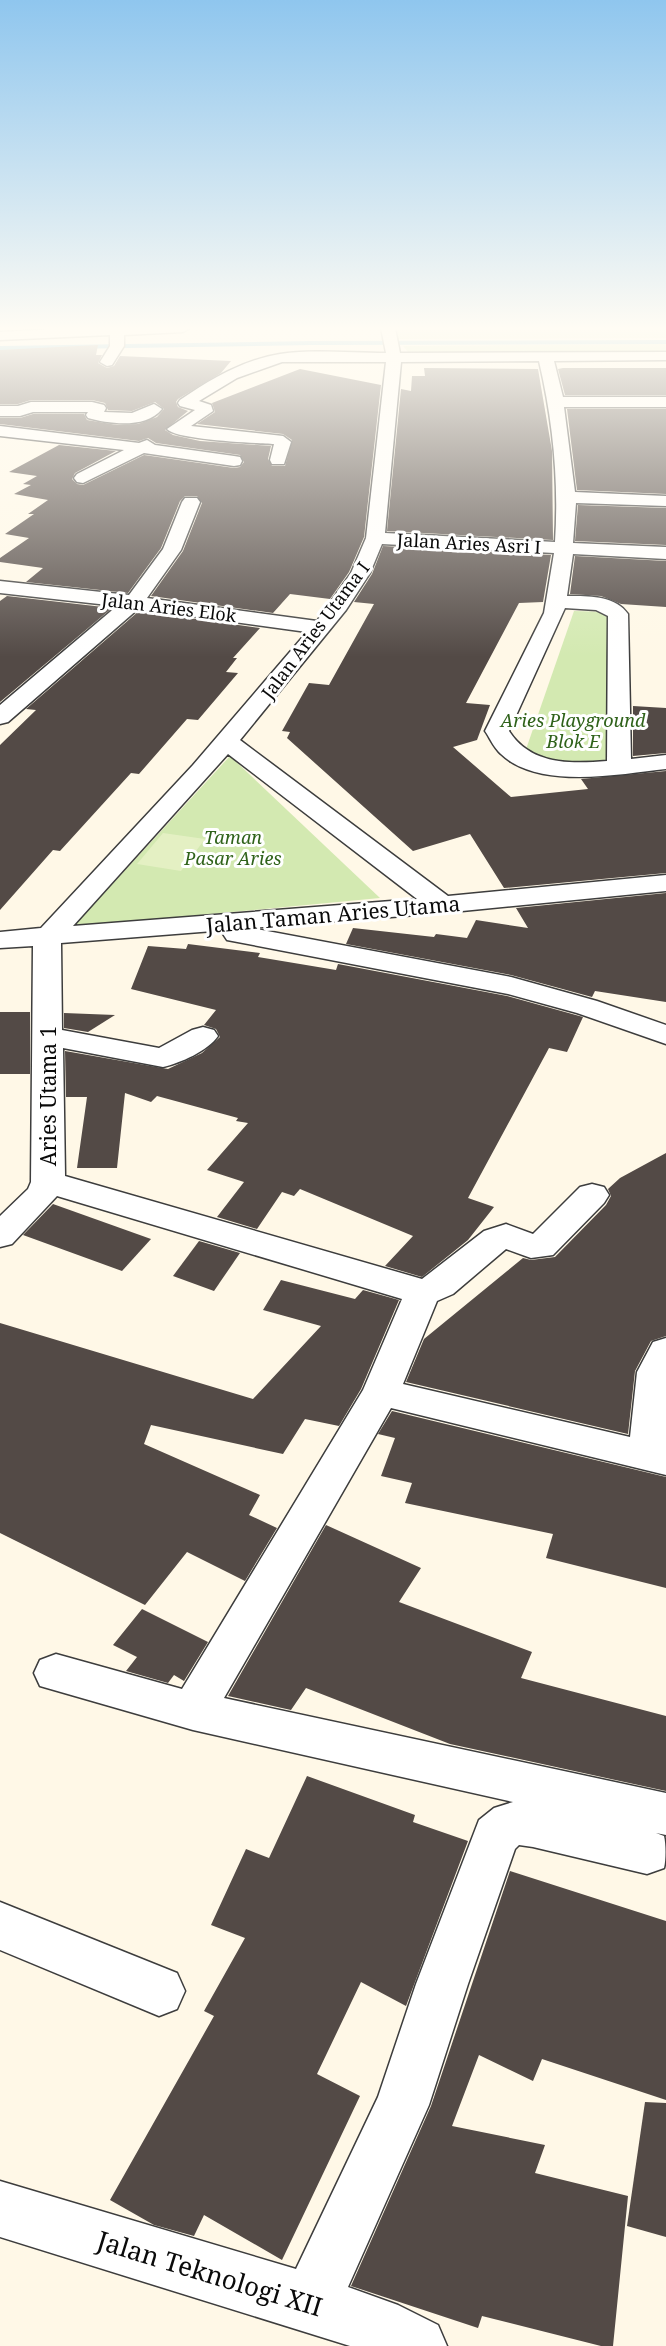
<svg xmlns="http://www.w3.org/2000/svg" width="666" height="2346" viewBox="0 0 666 2346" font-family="'Noto Serif',serif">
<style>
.green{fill:#d3e9b1}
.pitch{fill:#e4f0c3}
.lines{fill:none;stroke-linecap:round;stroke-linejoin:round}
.stream{fill:#309dd0;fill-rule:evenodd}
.building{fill:#534a46}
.minor-casing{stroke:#3d3d3d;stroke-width:3}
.minor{fill:#fff;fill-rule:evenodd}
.labels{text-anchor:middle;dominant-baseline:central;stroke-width:6;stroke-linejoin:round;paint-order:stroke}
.far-street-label{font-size:18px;fill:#0a0a0a;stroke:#fff}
.far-park-label{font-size:18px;font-style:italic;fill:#2f621a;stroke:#fff}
.street-label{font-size:21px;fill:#0a0a0a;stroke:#fff}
.near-street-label{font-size:26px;fill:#0a0a0a;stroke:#fff}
</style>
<rect width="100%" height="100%" fill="#fff8e7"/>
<g class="green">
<path d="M395,328H666V338L397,339Z"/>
<path d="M666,344V354L411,355L403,346Z"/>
<path d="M574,611L608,612L611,764L546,771L524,755Z"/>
<path d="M230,756L380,898L73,927Z"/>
</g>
<path class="pitch" d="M163,833L205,839L181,871L137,864Z"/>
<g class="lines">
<path class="stream" d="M666,340V344L311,345L0,350V346L311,341Z"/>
</g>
<g class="building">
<path d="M98,345L96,355H102L98,363L107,368L114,366L120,356L231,361L221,373L178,399L176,402L178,407L188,411L165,430L173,435L200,441L271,446L268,459L272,466H285L292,440L283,434L197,424L215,412L212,403L300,369L381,385L364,537L349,572L330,599L290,594L273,613L151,596L183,551L202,503L197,496H185L180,501L161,548L128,593L26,582L43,568L0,562V558L29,538L5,534L34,514H28L48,500L14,494L31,485L23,484L37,476L9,472L59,445L116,451L75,473L72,479L77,484L83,485L144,455L234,468L240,467L244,462L240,455L156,443L148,438L139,441L0,424V418H20L33,414H84L87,420L117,425L138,424L157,417L164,409L155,402L132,411L108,410L105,403L92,400H31L18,404H0V350Z"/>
<path d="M424,368L538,369L552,451L553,540L387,531L401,389L411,391L412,376H425Z"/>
<path d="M563,368H666V395H565L558,369Z"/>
<path d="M567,409H666V494L577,490Z"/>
<path d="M578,505L666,508V545L575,541Z"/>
<path d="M383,546L551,555L543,602L519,603L466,703L490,705L477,740L453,747L511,797L588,789L581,779L666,771V873L504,888L470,834L413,851L287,738L290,732L282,731L309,683L329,685L374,604L354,602L372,574Z"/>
<path d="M575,556L666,561V607L621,604L601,596L570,594Z"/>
<path d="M7,596L112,608L0,702V601Z"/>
<path d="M139,611L260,628L233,658H237L226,672L238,673L198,720L187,719L139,774L131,773L60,851L53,850L0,910V745L36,710L26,709Z"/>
<path d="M633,706L666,708V753L633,756Z"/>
<path d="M666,893V1002L595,991L592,997L511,975L346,944L353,928L434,937L436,934L467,938L476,920L528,928L516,908Z"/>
<path d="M188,944L260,953L258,957L336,970L338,964L507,996L583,1017L567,1052L549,1048L468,1198L494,1207L468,1240L422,1277L385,1266L413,1236L300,1189L294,1196L282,1192L257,1229L217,1217L244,1182L207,1170L248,1123L236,1121L238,1118L157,1096L151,1102L125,1093L117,1168H77L87,1097H66L65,1051L168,1069L202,1053L220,1037L216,1029L204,1025L216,1010L131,989L148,946L186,949Z"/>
<rect x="0" y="1012" width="30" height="62"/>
<path d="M64,1013L115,1015L88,1032L64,1028Z"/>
<path d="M666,1153V1336L651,1341L635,1371L628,1434L406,1382L424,1339L523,1258L531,1260L555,1257L606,1205L611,1196L608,1189L620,1178Z"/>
<path d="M53,1204L151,1239L122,1271L23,1235Z"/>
<path d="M199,1241L240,1253L214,1291L173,1276Z"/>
<path d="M281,1280L355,1299L363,1290L399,1300L361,1389L339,1426L305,1419L283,1454L151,1425L144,1444L260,1495L249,1515L277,1528L245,1581L187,1552L145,1605L0,1533V1323L253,1399L321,1326L263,1310Z"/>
<path d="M392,1411L666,1477V1588L546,1558L553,1534L405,1503L412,1483L381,1476L395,1438L378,1434Z"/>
<path d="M326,1525L421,1568L399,1602L532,1652L521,1678L666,1716V1791L450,1744L306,1688L291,1710L228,1696Z"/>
<path d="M142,1609L208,1642L184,1681L174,1675L168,1683L126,1671L137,1657L113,1645Z"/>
<path d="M307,1776L415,1815L413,1822L468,1841L406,2006L361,1982L317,2074L360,2096L282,2260L204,2215L194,2236L154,2225L110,2200L214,2016L204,2011L245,1938L211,1925L246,1849L269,1858Z"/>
<path d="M510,1871L666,1921V2100L542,2059L533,2081L479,2055L452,2126L545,2145L535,2173L628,2196L613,2346H601L482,2316L478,2328L351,2286L431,2106Z"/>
<path d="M645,2102L666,2103V2237L627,2226Z"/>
</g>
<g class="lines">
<defs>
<g id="minor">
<path d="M76,328H190L183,332L124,335V346L112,365L107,366L100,362L110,346V335L0,340V332Z"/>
<path d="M381,328H395L400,353L666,352V360L554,361L563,397H666V407H564L575,492L666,496V506L576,503L573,543L666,547V559L573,554L567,596C587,596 615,595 628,614L631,759L666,755V769C620,774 538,790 501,754C494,748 490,738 485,731L544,613L554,553L382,544L370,573L346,610L240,740L448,896L666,875V891L442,913L251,928L511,977L597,1001L666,1025V1044L577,1013L508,994L227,940L223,934L226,930L61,943L62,1030L159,1048L192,1030L203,1027L214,1030L218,1036C208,1051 180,1063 163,1067L63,1048L65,1176L422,1279L484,1231L506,1224L533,1234L580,1187L592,1184L604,1187L609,1195L604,1203L553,1255L531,1258L506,1249L453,1294L437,1301L403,1384L630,1437L637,1372L653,1342L666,1338V1475L391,1408L224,1698L666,1793V1835L656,1833L664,1836C666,1844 666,1860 664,1868L647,1874L533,1847L519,1845L515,1849L468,1984L429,2105L348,2287L398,2305L438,2325L447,2346H350L0,2237V2181L296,2269L378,2097L416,1984L479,1820L494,1808L513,1802L193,1730L40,1686L34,1673L40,1660L56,1654L182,1689L363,1390L402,1299L57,1196L12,1244L0,1247V1216L28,1189L31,1182L33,946L0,948V932L41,928L193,765L307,632L138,609L8,722L0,724V705L117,606L0,593V581L129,595L163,549L182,502L185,498H197L200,502L181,550L147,598L317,621L351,573L366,538L386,362H282L237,378L199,401L211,405L213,411L191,426L283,436L291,442L284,464H272L270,460L274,444C256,443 176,440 167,429L195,410L180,406L178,403L180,400C211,379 243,360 280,354C311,349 353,353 386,353ZM539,361C553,421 559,480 555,542L385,533L401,362ZM565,608L596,610L608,616L607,761C570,764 531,765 509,731ZM228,754L417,899L73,926Z"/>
<path d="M31,402H92L104,405L106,408L104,412L132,413L154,404L162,409C146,429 110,424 88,418L86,415L88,412H33L20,416H0V406H18Z"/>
<path d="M0,426L139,443L147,440L155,445L234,456L240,457L242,461L240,465L234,466L144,453L83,483L77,482L74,478L77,474L124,450L0,436Z"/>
<path d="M0,1902L177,1973L185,1991L177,2009L159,2016L0,1950Z"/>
</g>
</defs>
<use href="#minor" class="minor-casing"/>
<use href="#minor" class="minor"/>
</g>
<linearGradient id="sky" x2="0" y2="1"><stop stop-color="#8fc6ee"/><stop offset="0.5" stop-color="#fffcf4"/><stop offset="1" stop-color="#fffcf4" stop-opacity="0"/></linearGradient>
<rect width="666" height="657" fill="url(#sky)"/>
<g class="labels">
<g class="far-street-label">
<text transform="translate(469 543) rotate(3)">Jalan Aries Asri I</text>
<text transform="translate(169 607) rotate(7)">Jalan Aries Elok</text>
<text transform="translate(315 630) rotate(-53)">Jalan Aries Utama I</text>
</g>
<g class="far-park-label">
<text x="573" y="720">Aries Playground<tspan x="573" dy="21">Blok E</tspan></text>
<text x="233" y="837">Taman<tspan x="233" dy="21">Pasar Aries</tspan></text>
</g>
<g class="street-label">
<text transform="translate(333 914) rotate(-5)">Jalan Taman Aries Utama</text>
<text transform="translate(48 1096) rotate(-90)">Aries Utama 1</text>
</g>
<g class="near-street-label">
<text transform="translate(210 2273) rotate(17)">Jalan Teknologi XII</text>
</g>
</g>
</svg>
